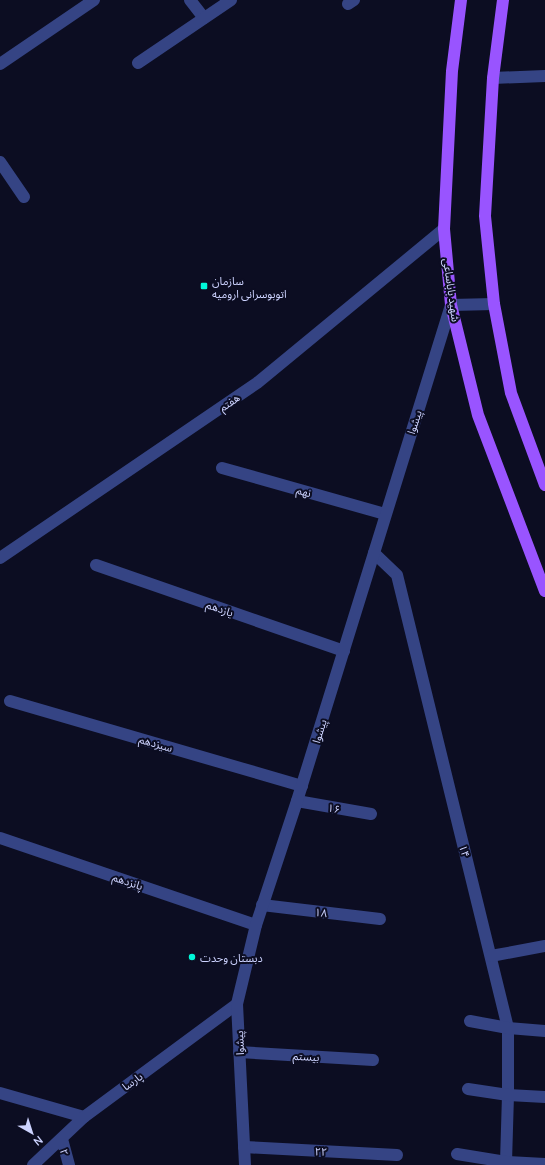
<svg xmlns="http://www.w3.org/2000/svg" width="545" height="1165" viewBox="0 0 545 1165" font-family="Manrope,'Noto Sans Arabic',sans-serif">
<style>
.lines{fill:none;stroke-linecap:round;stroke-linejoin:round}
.minor{stroke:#354484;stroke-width:12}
.major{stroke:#9954ff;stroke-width:12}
.poi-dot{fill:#00f8d9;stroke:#0c0d22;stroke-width:1.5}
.labels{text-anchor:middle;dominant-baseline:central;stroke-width:4;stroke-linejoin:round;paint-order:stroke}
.poi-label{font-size:11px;fill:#cdd3ff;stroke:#0c0d22;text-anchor:start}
.street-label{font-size:11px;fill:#cdd3ff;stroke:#0c0d22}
</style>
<rect width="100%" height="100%" fill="#0c0d22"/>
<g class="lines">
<g class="minor">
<path d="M190,0L204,18"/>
<path d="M348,4L354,0"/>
<path d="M138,63L231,0"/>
<path d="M0,64L94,0"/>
<path d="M493,78L545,76"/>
<path d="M0,162L24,197"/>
<path d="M222,468L385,514"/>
<path d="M374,553L397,575L508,1028V1095L506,1162"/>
<path d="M0,558L257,383L444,229"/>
<path d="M96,565L344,651"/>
<path d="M10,701L302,786"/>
<path d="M297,801L371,814"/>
<path d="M0,838L256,925"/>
<path d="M262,905L380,919"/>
<path d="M491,956L545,946"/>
<path d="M470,1021L508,1028L545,1031"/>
<path d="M239,1052L373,1060"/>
<path d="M468,1089L508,1095L545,1097"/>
<path d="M0,1093L84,1117"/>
<path d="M62,1139L69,1165"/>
<path d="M244,1147L397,1155"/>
<path d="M457,1154L506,1162L545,1164"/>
<path d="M33,1165L84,1117L237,1004"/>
<path d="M245,1165L237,1004L256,925L297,801L451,305L494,304"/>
</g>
<g class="major">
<path d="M461,0L452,71L444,229L451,305L478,415L545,591"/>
<path d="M503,0L493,78L485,216L494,304L511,393L545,485"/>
</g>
</g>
<g class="poi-dot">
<rect x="200" y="282" width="8" height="8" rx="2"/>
<circle cx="192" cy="957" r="4"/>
</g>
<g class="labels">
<g class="poi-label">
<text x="212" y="280">سازمان<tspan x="212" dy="13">اتوبوسرانی ارومیه</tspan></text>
<text x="200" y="957">دبستان وحدت</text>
</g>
<g class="street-label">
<text transform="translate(452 290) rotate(82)">شهید باباساعی</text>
<text transform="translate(229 402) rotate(-34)">هفتم</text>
<text transform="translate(414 422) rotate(-72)">پیشوا</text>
<text transform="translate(304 491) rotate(16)">نهم</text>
<text transform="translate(220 608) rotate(19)">یازدهم</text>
<text transform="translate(319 731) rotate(-73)">پیشوا</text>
<text transform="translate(156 743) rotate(16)">سیزدهم</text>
<text transform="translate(334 808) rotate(10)">۱۶</text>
<text transform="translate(465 851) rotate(76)">۱۴</text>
<text transform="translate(128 881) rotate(19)">پانزدهم</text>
<text transform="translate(321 912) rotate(7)">۱۸</text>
<text transform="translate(239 1043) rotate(-92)">پیشوا</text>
<text transform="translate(306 1056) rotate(3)">بیستم</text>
<text transform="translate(132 1081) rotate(-36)">پارسا</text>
<text transform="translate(321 1151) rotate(3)">۲۲</text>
<text transform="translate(65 1152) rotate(76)">۲</text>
</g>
</g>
<g transform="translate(32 1133) rotate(141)" stroke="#0c0d22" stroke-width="3" paint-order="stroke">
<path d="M0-3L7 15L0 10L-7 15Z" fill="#cdd3ff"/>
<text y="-6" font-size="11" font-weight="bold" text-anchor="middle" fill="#cdd3ff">N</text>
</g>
</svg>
